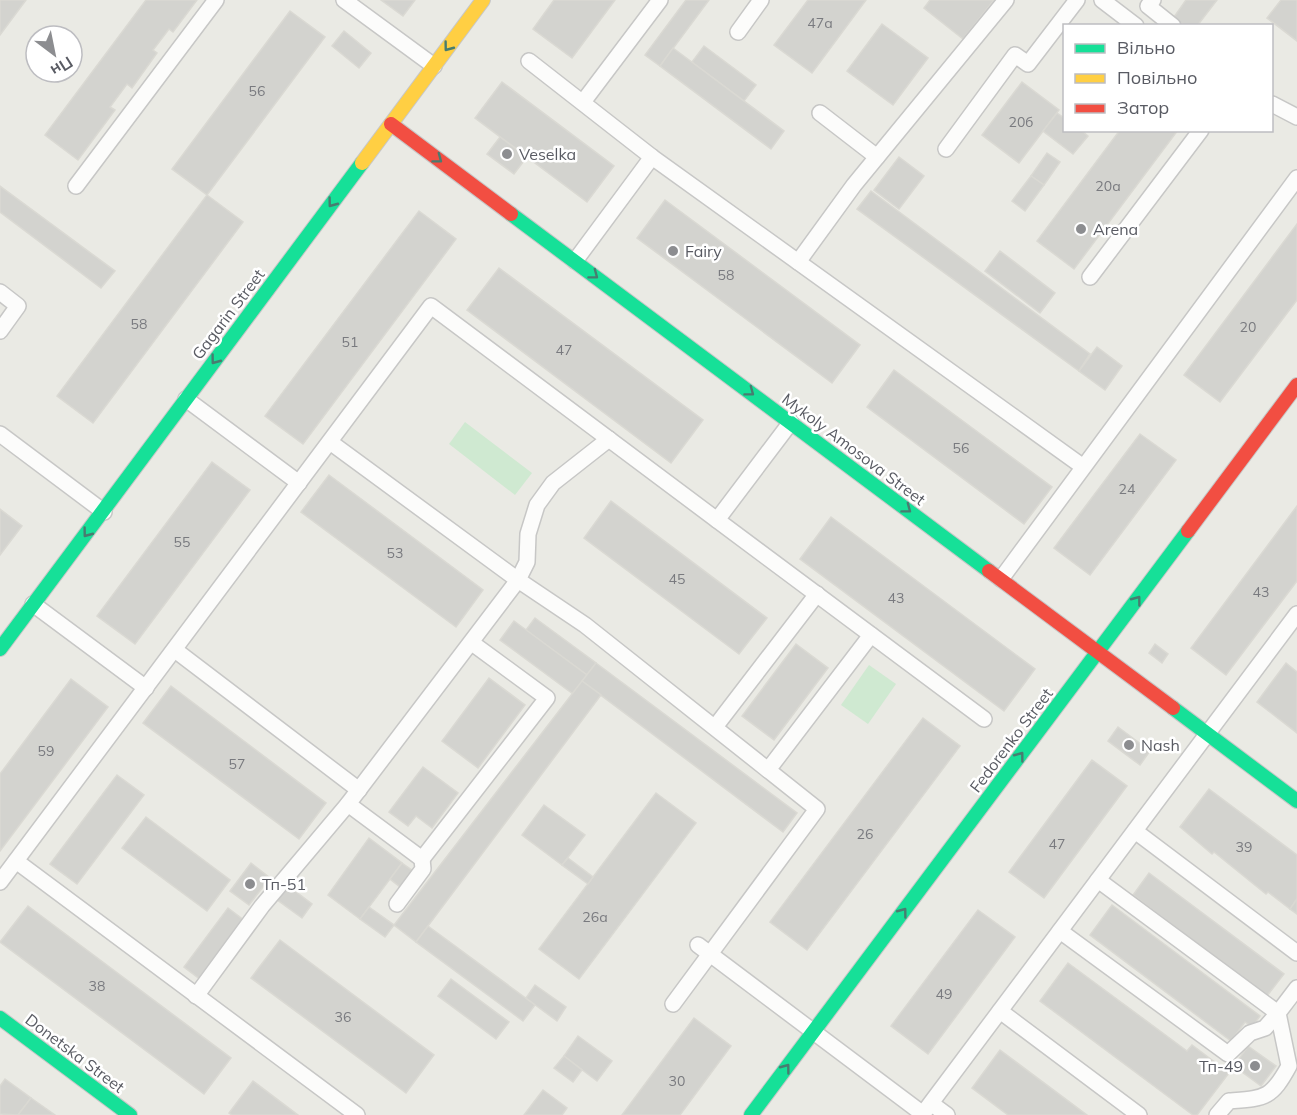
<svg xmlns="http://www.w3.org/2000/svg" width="1297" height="1115" viewBox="0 0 1297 1115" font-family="Mulish,sans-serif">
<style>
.green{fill:#cfe9d1}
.building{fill:#d3d3cf;stroke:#dad9d3;stroke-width:1.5}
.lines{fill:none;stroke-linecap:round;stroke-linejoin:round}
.lane-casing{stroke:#c7c7c6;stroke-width:18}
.fast-casing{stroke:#c7c7c7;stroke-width:16}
.slow-casing{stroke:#c7c7c7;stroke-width:16}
.jam-casing{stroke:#c7c7c7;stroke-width:16}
.lane{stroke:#fcfcfb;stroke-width:15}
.fast{stroke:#16e098;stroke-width:14}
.slow{stroke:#ffcf43;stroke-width:14}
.jam{stroke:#f24e42;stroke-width:14}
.oneway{stroke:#487c70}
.poi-dot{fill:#8c8d90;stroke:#fff;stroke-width:2}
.labels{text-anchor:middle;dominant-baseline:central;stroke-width:5;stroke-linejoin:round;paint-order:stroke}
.number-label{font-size:14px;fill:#797a7f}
.poi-label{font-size:16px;fill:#595b63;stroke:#fff;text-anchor:start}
.street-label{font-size:16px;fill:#595b63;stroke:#fff}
</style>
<rect width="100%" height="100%" fill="#eaeae4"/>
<g class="green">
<path d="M465,422L532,473L515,495L449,444Z"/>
<path d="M869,665L896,684L868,724L841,705Z"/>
</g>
<g class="building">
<path d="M0,0H26L0,35Z"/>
<path d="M146,0H197L173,32L169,29L153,50L157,53L132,88L127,84L110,107L115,110L78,160L45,135Z"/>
<path d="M381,0H415L403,16Z"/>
<path d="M554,0H615L572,58L533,29Z"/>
<path d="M686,0H709L660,66L645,55Z"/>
<path d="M808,0H866L812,73L774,45Z"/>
<path d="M930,0H994L963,39L924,8Z"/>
<path d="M1186,0H1217L1197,26H1185L1174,17Z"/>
<path d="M1281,0H1297V41L1267,18Z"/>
<path d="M290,11L325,37L207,195L172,169Z"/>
<path d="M882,24L928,58L893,105L847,71Z"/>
<path d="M344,31L371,53L359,68L332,46Z"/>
<path d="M704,46L756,85L744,101L692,62Z"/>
<path d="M673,48L784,131L771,149L660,66Z"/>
<path d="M502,82L614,166L587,202L475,118Z"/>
<path d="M1022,82L1059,110L1019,163L982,135Z"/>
<path d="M1057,113L1064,118V130H1081L1088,136L1073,154L1043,131Z"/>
<path d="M1120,130H1178L1074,269L1037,241Z"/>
<path d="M500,137L527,157L514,174L487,154Z"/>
<path d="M1047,153L1060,162L1044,185L1031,176Z"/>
<path d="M899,157L924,176L899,209L874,190Z"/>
<path d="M1031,176L1044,185L1025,211L1012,201Z"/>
<path d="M0,186L115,271L101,288L0,212Z"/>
<path d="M871,191L1090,354L1079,371L857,209Z"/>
<path d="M207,195L243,222L93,423L57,396Z"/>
<path d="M665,200L860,345L832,383L637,238Z"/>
<path d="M419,211L456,239L303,444L265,416Z"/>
<path d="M1297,224V300L1220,402L1184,375Z"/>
<path d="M1000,251L1055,293L1040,313L985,271Z"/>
<path d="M499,268L703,420L671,463L467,310Z"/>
<path d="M1097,347L1122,366L1105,390L1079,371Z"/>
<path d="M894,370L1052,487L1024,524L867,407Z"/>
<path d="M1140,434L1176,460L1090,575L1054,548Z"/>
<path d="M212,462L250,490L135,644L97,616Z"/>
<path d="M329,475L483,590L456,627L301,512Z"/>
<path d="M611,501L767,618L739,654L584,538Z"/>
<path d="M1297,506V581L1226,675L1191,648Z"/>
<path d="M0,509L22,526L0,555Z"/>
<path d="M831,517L1035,669L1004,711L800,559Z"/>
<path d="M535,618L596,663L587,675L526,630Z"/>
<path d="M514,621L587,675L573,694L500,640Z"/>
<path d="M796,644L828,668L774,740L742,716Z"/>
<path d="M1155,644L1168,654L1162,663L1149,653Z"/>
<path d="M596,663L797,813L783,832L582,681Z"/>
<path d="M1286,663L1297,672V733L1257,702Z"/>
<path d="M489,678L525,705L478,768L442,741Z"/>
<path d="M71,679L108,707L0,851V774Z"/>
<path d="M582,681L601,695L416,942L394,925Z"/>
<path d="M171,686L326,803L299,839L143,723Z"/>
<path d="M923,718L960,746L807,950L770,922Z"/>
<path d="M1118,727L1150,751L1140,765L1108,741Z"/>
<path d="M1092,760L1127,786L1044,898L1009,872Z"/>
<path d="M423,767L458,793L432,828L416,816L408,826L389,812Z"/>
<path d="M117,775L144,795L77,884L50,864Z"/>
<path d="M1209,789L1297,855V899L1290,909L1268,892L1266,894L1214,852L1212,854L1180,827Z"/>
<path d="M656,793L696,823L579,979L539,949Z"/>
<path d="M544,805L585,835L562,865L522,835Z"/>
<path d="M146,817L230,880L207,911L122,848Z"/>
<path d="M369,838L402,863L360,919L328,895Z"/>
<path d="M568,858L593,877L588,884L562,865Z"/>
<path d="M251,863L270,878L249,905L230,891Z"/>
<path d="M402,863L413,871L400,887L390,879Z"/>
<path d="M1149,873L1284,974L1267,996L1133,895Z"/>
<path d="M287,885L312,904L302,918L276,899Z"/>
<path d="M1297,899V914L1290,909Z"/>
<path d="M1112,905L1260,1016L1252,1027L1245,1022L1231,1041L1090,935Z"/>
<path d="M28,906L231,1058L204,1094L0,942Z"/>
<path d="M369,907L394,925L385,937L360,919Z"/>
<path d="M228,908L245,921L201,980L184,967Z"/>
<path d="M978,910L1015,937L928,1054L891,1026Z"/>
<path d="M428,926L535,1005L523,1021L416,942Z"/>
<path d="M280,940L434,1055L406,1093L251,978Z"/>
<path d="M1068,963L1187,1051L1192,1045L1229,1073L1197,1115H1193L1040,1001Z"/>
<path d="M451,979L509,1022L496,1039L438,996Z"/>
<path d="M535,985L566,1007L557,1021L526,998Z"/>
<path d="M694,1018L731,1046L680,1115H622Z"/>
<path d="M578,1036L612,1061L597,1081L564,1056Z"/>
<path d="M1248,1046L1276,1066L1261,1086L1234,1066Z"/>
<path d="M1000,1050L1087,1115H1008L972,1088Z"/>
<path d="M564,1056L582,1070L573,1082L554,1068Z"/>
<path d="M5,1079L31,1098L18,1115L0,1114V1086Z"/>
<path d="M253,1081L298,1115H232L229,1113Z"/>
<path d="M543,1090L567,1108L562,1115H524Z"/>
<path d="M31,1098L55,1115H18Z"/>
</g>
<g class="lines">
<defs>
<g id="lane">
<path d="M344,0L434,66"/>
<path d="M1102,0L1136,26"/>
<path d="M1153,0L1148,6L1173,26"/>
<path d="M738,32L761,0"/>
<path d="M529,61L652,157L1082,466"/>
<path d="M583,102L660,0"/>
<path d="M1272,104L1297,117"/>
<path d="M820,113L877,157"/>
<path d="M946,149L1015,55L1028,64L1077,0"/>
<path d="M76,186L216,0"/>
<path d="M575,261L652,157"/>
<path d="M798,262L854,185L1006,0"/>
<path d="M1090,277L1201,130"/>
<path d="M0,292L18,306L0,331"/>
<path d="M186,399L299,483"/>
<path d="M0,434L104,512"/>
<path d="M609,439L553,483L537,505L528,534L527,562L518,580L585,625L768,770"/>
<path d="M717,520L984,719"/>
<path d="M1001,579L1297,178"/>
<path d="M33,604L146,688"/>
<path d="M175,650L359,790"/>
<path d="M715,727L817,594"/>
<path d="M348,804L422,859L547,698L472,643"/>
<path d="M1135,831L1297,953"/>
<path d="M16,861L357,1115"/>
<path d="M0,882L431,306L717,520L791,422"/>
<path d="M397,904L423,869L422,859"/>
<path d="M1060,931L1228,1054L1250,1033L1265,1028L1278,1013L1098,880"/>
<path d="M698,945L923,1114"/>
<path d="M196,996L262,906L348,804L518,580L330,442"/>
<path d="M673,1004L817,809L768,770L871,635"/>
<path d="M1000,1011L1139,1115"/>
<path d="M932,1104L947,1115"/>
<path d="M922,1115L1297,614"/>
<path d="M1217,1115L1229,1101C1265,1098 1271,1099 1289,1066L1278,1013L1297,988"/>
</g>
<g id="fast">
<path d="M511,214L989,571"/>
<path d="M0,649L362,163"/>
<path d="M1173,708L1297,801"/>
<path d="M0,1018L130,1115"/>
<path d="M751,1115L1188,531"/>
</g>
<path id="slow" d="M362,163L483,0"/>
<g id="jam">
<path d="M391,124L511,214"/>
<path d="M1188,531L1297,385"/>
<path d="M989,571L1173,708"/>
</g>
</defs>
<use href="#lane" class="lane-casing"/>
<use href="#fast" class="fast-casing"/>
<use href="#slow" class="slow-casing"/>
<use href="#jam" class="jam-casing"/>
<use href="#lane" class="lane"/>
<use href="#fast" class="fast"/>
<use href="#slow" class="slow"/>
<use href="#jam" class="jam"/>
</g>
<defs><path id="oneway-chevron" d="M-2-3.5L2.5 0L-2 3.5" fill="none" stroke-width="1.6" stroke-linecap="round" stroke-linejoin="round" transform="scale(1.5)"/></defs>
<g class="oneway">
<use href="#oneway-chevron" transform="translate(448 47) rotate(127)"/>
<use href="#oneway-chevron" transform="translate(438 159) rotate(37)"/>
<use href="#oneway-chevron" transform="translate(332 203) rotate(127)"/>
<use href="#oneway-chevron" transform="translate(594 275) rotate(37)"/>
<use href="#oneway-chevron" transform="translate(215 360) rotate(127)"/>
<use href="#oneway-chevron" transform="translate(750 392) rotate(37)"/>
<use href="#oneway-chevron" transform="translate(907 509) rotate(37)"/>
<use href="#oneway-chevron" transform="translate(87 533) rotate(127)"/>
<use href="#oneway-chevron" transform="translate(1137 600) rotate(-53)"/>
<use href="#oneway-chevron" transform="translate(1020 756) rotate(-53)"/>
<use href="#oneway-chevron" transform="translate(903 912) rotate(-53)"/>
<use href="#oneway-chevron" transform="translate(786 1068) rotate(-53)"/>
</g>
<g class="poi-dot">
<circle cx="507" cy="154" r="6"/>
<circle cx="1081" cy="229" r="6"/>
<circle cx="673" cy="251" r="6"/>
<circle cx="1129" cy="745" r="6"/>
<circle cx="250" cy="884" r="6"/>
<circle cx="1255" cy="1066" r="6"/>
</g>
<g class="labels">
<g class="number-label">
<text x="820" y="23">47а</text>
<text x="257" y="91">56</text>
<text x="1021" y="122">20б</text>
<text x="1108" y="186">20а</text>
<text x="726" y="275">58</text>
<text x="139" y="324">58</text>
<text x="1248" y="327">20</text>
<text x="350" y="342">51</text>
<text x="564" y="350">47</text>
<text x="961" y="448">56</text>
<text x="1127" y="489">24</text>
<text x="182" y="542">55</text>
<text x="395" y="553">53</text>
<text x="677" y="579">45</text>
<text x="1261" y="592">43</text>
<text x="896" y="598">43</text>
<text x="46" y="751">59</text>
<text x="237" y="764">57</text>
<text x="865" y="834">26</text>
<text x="1057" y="844">47</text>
<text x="1244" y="847">39</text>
<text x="595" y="917">26а</text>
<text x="97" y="986">38</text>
<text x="944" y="994">49</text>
<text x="343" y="1017">36</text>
<text x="677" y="1081">30</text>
</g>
<g class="poi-label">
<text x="519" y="154">Veselka</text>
<text x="1093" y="229">Arena</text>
<text x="685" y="251">Fairy</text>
<text x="1141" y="745">Nash</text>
<text x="262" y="884">Тп-51</text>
<text x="1243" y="1066" text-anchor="end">Тп-49</text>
</g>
<g class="street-label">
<text transform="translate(228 314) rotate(-53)">Gagarin Street</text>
<text transform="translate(854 449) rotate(37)">Mykoly Amosova Street</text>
<text transform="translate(1011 740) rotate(-53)">Fedorenko Street</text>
<text transform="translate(75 1053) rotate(37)">Donetska Street</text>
</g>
</g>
<rect x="1063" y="24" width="210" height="108" fill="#ffffff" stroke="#bdbdc1" stroke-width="1.5"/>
<rect x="1075" y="44" width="30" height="9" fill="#16e098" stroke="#bdbdc1" stroke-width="1.5"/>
<text x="1117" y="54" font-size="18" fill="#595b63">Вільно</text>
<rect x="1075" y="74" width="30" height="9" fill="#ffcf43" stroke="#bdbdc1" stroke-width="1.5"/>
<text x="1117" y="84" font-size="18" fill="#595b63">Повільно</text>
<rect x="1075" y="104" width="30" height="9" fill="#f24e42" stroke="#bdbdc1" stroke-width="1.5"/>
<text x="1117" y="114" font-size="18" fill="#595b63">Затор</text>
<g transform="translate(54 54) rotate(148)"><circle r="28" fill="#ffffff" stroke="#bdbdc1" stroke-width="1.5"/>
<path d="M0-4.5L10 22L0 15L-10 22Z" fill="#8c8d90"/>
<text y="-9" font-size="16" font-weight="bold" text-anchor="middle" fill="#595b63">Пн</text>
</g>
</svg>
